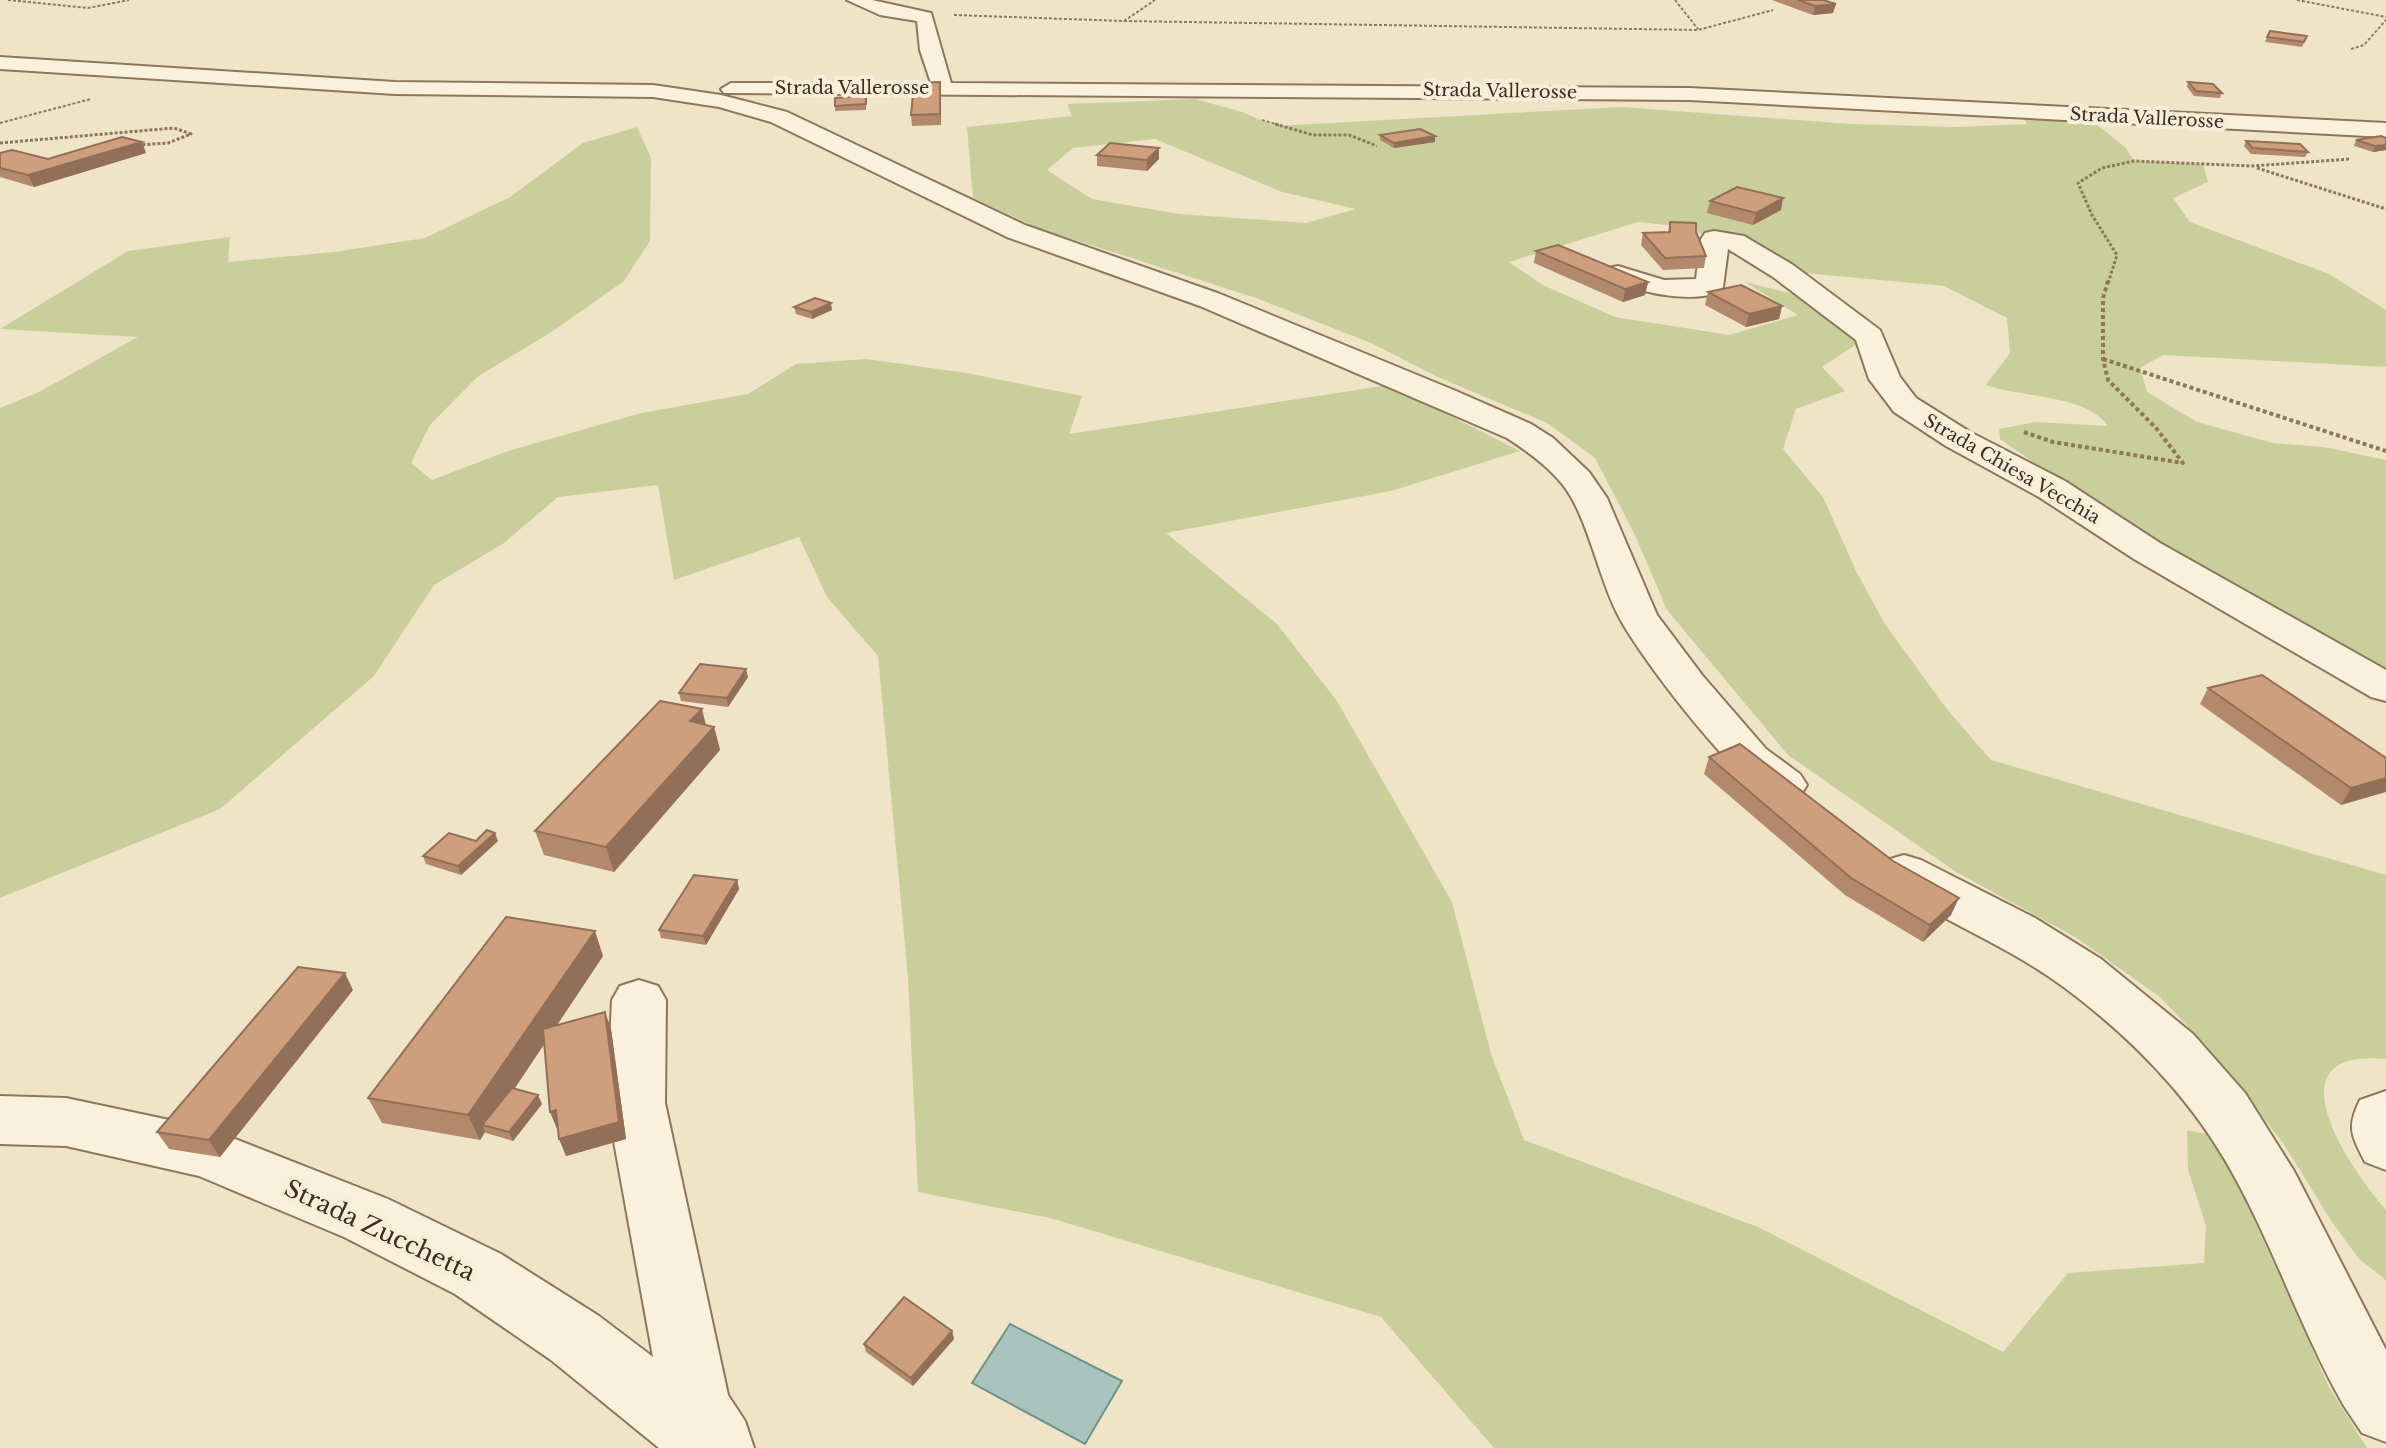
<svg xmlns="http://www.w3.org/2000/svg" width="2386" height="1448" viewBox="0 0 2386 1448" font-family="'Libre Baskerville',serif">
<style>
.green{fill:#c9cf9b;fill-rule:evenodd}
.water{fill:#a9c4bc;stroke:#6f938a;stroke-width:2}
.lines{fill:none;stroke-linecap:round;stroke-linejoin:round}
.minor-casing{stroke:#8d765c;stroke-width:4}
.path-far2{stroke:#8d765c;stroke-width:2;stroke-dasharray:3 2;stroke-linecap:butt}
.path-far1{stroke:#8d765c;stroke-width:3;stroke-dasharray:3 2;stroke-linecap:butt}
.path{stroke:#8d765c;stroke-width:4;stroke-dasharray:4 3;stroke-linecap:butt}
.minor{fill:#faf1dc;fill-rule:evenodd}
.wall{fill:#b2896c}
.shaded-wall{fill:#916f58}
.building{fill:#cf9f7d;stroke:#916f58;stroke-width:2}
.labels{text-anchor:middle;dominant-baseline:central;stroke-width:8;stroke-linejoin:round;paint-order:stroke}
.far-street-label{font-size:18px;fill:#3d2e20;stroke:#f7eed8}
.near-street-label{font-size:24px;fill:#3d2e20;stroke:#f7eed8}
</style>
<rect width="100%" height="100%" fill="#f0e4c8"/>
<g class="green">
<path d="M1195,99L1242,112L1275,126L1621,107L1851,124L1957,127L2027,124L2021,112L2085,115L2126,148L2134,161L2203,164L2208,182L2173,198L2190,222L2329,274L2386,310V367L2163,355L2140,368L2147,392L2197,422L2273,443L2324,447L2386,460V675L2097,507L2000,439L1999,429L2035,422L2108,426C2086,394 2021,398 1986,385L2010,353L2007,318L1944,286L1783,271L1686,227L1638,222L1509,262L1543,285L1615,317L1729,335L1798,315L1745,282L1830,303L1869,336L1822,367L1845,391L1796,409L1783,449L1823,497L1857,573L1885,624L1946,708L1991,760L2386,875V1059C2268,1047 2348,1167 2386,1210V1280L2359,1259L2330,1219L2283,1143L2209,1049L2160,997L2075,937L1956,872L1788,755L1667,610L1635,535L1595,458L1547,423L1440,378L1371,343L1256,298L1038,228L973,198L967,127L1072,116L1067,104ZM1155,139L1282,192L1356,209L1306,223L1179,214L1092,199L1047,170L1073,148Z"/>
<path d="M637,127L651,158L650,241L624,281L553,331L477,377L430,425L411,463L432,480L508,451L641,413L748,394L796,364L867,359L966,373L1082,396L1069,434L1389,385L1520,451L1391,491L1166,533L1277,624L1337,701L1452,902L1491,1054L1524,1140L1758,1227L2003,1352L2068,1273L2204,1263L2206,1226L2188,1170L2187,1130L2211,1135L2224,1152L2329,1387L2367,1448H1494L1381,1317L1050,1218L918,1192L908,977L878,656L827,597L799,537L674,580L658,485L558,497L504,543L434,585L374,676L220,809L0,898V408L39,392L138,337L0,329L128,251L230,237L228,262L334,252L425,238L510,197L583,143Z"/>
</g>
<path class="water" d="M1010,1324L1122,1381L1085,1444L972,1383Z"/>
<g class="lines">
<defs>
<g id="minor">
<path d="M847,0H872L931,13L951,83L1689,88L2386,123V137L1689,100L724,93L721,89L731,83H931L920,50L917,21L880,15Z"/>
<path d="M0,57L395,82L653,85L721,95L787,112L1025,225L1220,294L1456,391L1531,424L1553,438L1589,472L1607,498L1657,615L1702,675L1766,749L1800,774L1807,785L1800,796C1789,799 1782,801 1771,796C1736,783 1636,652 1618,615C1599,579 1587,515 1563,485C1548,466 1527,451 1507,438L1200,306L1007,237L771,122L719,107L653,97L395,94L0,69Z"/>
<path d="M1714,231L1744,236L1793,265L1880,330L1900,377L1916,398L1970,432L2065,481L2160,543L2386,670V701L2371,697L2134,559L2039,497L1946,446L1894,412L1869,379L1856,340L1773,277L1728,249L1723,287L1719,293C1680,303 1645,292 1608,280L1604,274L1608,268L1618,266L1664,280L1696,279L1701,239L1705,233Z"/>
<path d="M1904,855L1921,860L2035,918L2101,959L2193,1034L2245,1093L2294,1171L2386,1350V1442L2362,1433L2344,1406C2299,1327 2271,1238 2225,1160C2185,1092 2128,1035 2065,988C2009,946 1944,922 1887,884L1879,872L1887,860Z"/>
<path d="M639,980L658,986L666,1000L665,1103L728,1395L745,1421L754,1448H659L551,1360L455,1294L344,1237L199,1176L66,1146L0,1144V1096L66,1098L207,1128L388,1199L501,1254L599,1316L653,1357L607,1103L612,1000L620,986Z"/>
<path d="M2386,1091V1170L2365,1162C2352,1136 2346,1128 2360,1100Z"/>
</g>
</defs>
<use href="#minor" class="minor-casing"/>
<g class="path-far2">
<path d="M8,0L88,8L129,0"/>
<path d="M1675,0L1698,29"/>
<path d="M2297,0L2386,17"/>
<path d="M954,15L1124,21L1155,0"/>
<path d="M1124,21L1698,30L1773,10"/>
<path d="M2351,49L2364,45L2386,20"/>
<path d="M1262,120L1282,126"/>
<path d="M0,123L91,99"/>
</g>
<g class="path-far1">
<path d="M1275,124L1313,135H1349L1377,146"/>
<path d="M0,143L174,128L191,134L168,143L139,145"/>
<path d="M2257,168L2386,209"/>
<path d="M2108,283L2117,255L2092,215L2078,183L2102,168L2134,161L2252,166L2350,159"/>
</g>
<g class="path">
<path d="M2103,359L2386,451"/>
<path d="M2024,432L2053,442L2183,463L2156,428L2108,380L2103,359V298L2108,281"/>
</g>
<use href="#minor" class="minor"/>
</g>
<g class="wall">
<path d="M1772,0H1823L1833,13L1813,15Z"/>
<path d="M2270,31L2307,36L2302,47L2265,42Z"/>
<path d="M940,82L941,125L912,126L911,115Z"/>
<path d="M2188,82L2222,93L2220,98L2194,96L2187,87Z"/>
<path d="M866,101V110L835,111V106Z"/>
<path d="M1380,135L1435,142L1394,148L1380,140Z"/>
<path d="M2386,138V150L2373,152L2354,146L2356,140Z"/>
<path d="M2246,141L2308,152L2305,157L2251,154L2244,146Z"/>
<path d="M1159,148V159L1147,171L1097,166V155Z"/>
<path d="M0,153L48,159L146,153L34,187L0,177Z"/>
<path d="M1710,201L1781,210L1753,225L1707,213Z"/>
<path d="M1670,222L1696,232L1706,256L1704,268L1663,270L1641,245L1643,233L1668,232Z"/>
<path d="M1536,251L1648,282L1645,295L1623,302L1534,263Z"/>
<path d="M1708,292L1782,306L1779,319L1746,327L1705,305Z"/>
<path d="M794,307L832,310L812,319L796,314Z"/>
<path d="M748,677L728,707L681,701L679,693Z"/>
<path d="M2208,688L2386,758L2341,805L2200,704Z"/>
<path d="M706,725L714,727L720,750L614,872L544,855L535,831Z"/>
<path d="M1709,757L1951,915L1923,942L1845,895L1704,774Z"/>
<path d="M476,841H498L461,875L426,864L423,856Z"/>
<path d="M737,880L739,889L706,945L661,938L659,930Z"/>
<path d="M603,956L557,1025L605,1012L611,1029L626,1139L566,1156L558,1129H557L544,1044L514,1088L542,1104L513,1141L486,1133L485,1132L480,1140L382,1123L368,1098Z"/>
<path d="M353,990L220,1157L169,1149L157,1132Z"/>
<path d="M952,1331L954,1339L913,1386L866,1352L864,1344Z"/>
</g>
<g class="shaded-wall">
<path d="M1836,4L1833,13L1813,15L1815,6Z"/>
<path d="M940,82L941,92V125L940,114Z"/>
<path d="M1435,136V142L1394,148V143Z"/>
<path d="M142,142L146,153L34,187L28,175Z"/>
<path d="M2386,145V150L2373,152L2375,146Z"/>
<path d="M1159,148V159L1147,171V160Z"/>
<path d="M1783,198L1781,210L1753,225L1756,213Z"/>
<path d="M1648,282L1645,295L1623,302L1625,289Z"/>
<path d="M831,303L832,310L812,319L811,312Z"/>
<path d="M1782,306L1779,319L1746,327L1749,314Z"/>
<path d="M746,669L748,677L728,707L727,698Z"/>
<path d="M702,709L708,733L690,721Z"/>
<path d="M714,727L720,750L614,872L606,847Z"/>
<path d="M2386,778V792L2341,805L2351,788Z"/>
<path d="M495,833L498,841L461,875L458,866Z"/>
<path d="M737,880L739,889L706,945L703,936Z"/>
<path d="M1959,898L1951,915L1923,942L1930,925Z"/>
<path d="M595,931L603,956L489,1127L482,1125L485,1132L480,1140L468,1115Z"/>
<path d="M345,973L353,990L220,1157L209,1140Z"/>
<path d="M605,1012L611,1029L626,1139L566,1156L559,1139Z"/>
<path d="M538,1095L542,1104L513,1141L509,1132Z"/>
<path d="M556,1110L563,1128L557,1129L550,1112Z"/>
<path d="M952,1331L954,1339L913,1386L911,1378Z"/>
</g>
<g class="building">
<path d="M1798,0H1823L1836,4L1815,6Z"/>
<path d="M2270,31L2307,36L2304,42L2267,37Z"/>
<path d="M940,82V114L911,115L914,83Z"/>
<path d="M2188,82L2213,84L2222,93L2196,91Z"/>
<path d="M866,96V104L835,106V98Z"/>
<path d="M1420,129L1435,136L1394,143L1380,135Z"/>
<path d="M2381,136L2386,138V145L2375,146L2356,140Z"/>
<path d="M122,137L142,142L28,175L0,168V153L12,150L48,159Z"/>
<path d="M2246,141L2300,144L2308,152L2253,148Z"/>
<path d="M1110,143L1159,148L1147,160L1097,155Z"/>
<path d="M1737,187L1783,198L1756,213L1710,201Z"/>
<path d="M1670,222L1696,223V232L1706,256L1665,258L1643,233L1670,232Z"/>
<path d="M1558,245L1648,282L1625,289L1536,251Z"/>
<path d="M1741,285L1782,306L1749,314L1708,292Z"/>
<path d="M815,298L831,303L811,312L794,307Z"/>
<path d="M700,664L746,669L727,698L679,693Z"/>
<path d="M2262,675L2386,758V778L2351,788L2208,688Z"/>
<path d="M660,701L702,709L690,721L714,727L606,847L535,831Z"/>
<path d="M1740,744L1893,861L1959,898L1930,925L1851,878L1709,757Z"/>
<path d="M487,830L495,833L458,866L423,856L449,833L476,841Z"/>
<path d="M694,875L737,880L703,936L659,930Z"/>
<path d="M506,917L595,931L468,1115L368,1098Z"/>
<path d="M298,967L345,973L209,1140L157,1132Z"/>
<path d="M605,1012L619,1122L559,1139L556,1110L550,1112L543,1029Z"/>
<path d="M512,1088L538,1095L509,1132L482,1125Z"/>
<path d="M904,1297L952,1331L911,1378L864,1344Z"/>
</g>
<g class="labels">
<g class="far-street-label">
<text x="852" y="88">Strada Vallerosse</text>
<text transform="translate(1500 91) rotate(1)">Strada Vallerosse</text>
<text transform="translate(2147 118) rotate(3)">Strada Vallerosse</text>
<text transform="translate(2012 469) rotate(30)">Strada Chiesa Vecchia</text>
</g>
<g class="near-street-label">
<text transform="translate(380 1230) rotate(25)">Strada Zucchetta</text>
</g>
</g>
</svg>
